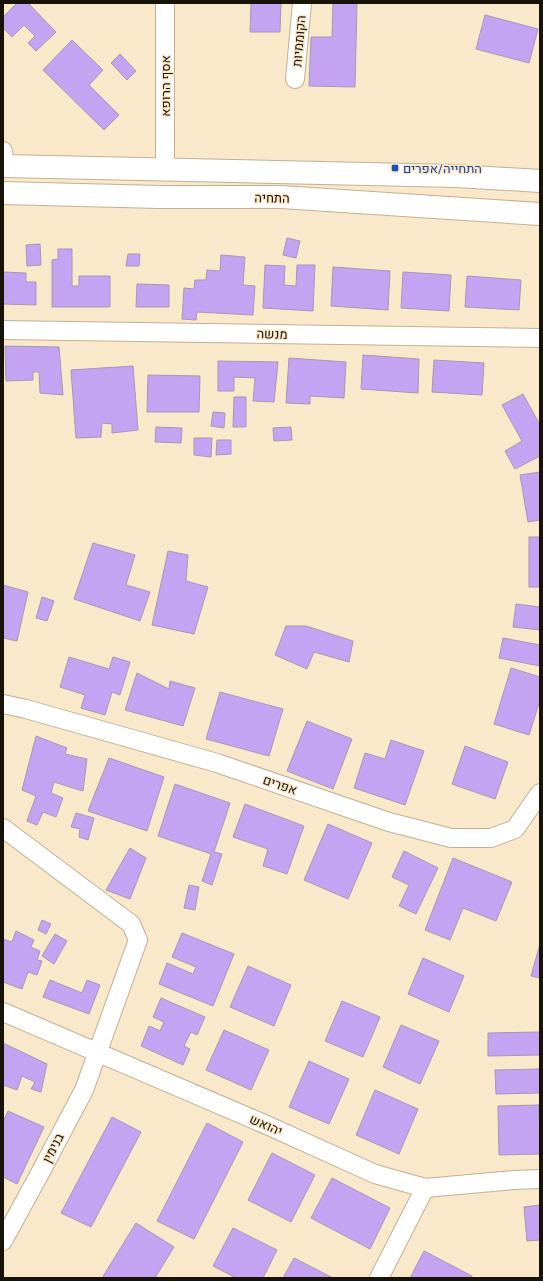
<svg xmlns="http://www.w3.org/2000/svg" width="543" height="1281" viewBox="0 0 543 1281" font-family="'Roboto Condensed',Heebo,sans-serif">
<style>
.building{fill:#c5a3f3;stroke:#a398b5}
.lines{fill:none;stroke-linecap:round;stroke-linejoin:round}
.street-casing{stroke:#c1b194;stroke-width:20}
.secondary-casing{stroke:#c1b194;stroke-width:24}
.street{stroke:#fff;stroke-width:18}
.secondary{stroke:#fff;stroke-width:22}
.transit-dot{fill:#1a4fb4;stroke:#f9e8ca;stroke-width:1.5}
.labels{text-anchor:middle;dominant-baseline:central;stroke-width:3;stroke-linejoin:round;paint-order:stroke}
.street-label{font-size:13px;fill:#181308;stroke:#f9e8ca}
.transit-label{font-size:13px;fill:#164399;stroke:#f9e8ca;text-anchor:start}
</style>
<rect width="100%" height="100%" fill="#f9e8ca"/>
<g class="building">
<path d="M17,3H28L56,32L36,51L28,43L35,36L24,25L12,37L3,28V17Z"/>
<path d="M251,3H281L280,32H250Z"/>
<path d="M333,3H357L355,87L309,86L311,37H332Z"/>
<path d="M485,15L538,29L529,63L476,49Z"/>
<path d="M72,40L103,70L89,85L119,115L104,130L43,70Z"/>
<path d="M120,54L136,71L127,80L111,63Z"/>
<path d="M287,238L300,241L296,258L283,255Z"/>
<path d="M40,244L41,265L27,266L26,245Z"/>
<path d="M58,249H72V286H79V276H110V307H52V260L58,259Z"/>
<path d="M128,254H140L139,266H126Z"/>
<path d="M221,255L245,257L243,285L255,286L253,315L197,312L196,320L182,319L184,288L194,289L195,280H206L207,270L220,271Z"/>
<path d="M265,265L285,266L284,285L296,286L297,265H315L313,311L263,308Z"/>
<path d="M333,267L390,271L388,310L331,306Z"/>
<path d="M3,272L26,273V282H36V305L3,304Z"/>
<path d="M403,272L451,275L449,311L401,308Z"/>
<path d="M467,276L521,280L519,310L465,307Z"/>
<path d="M137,284L169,285V307H136Z"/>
<path d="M5,346L59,347L63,395L40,393L39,372H33V380L6,381Z"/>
<path d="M363,355L419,359L418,393L361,389Z"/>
<path d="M289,358L346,362L344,398L310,396V404L286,403Z"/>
<path d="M434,360L484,363L482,395L432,392Z"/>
<path d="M218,361L278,362L274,402L253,401L255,378L234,377V391H218Z"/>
<path d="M133,366L138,430L112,433V424L102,423L101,437L76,438L71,370Z"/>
<path d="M148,375L200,376L199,412H147Z"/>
<path d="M523,394L540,425V456L515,469L505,451L522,441L502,405Z"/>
<path d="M234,397H246V427H233Z"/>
<path d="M213,412L225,413L224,428L211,426Z"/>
<path d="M156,427L182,428L181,443L155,442Z"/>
<path d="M291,427L292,440L274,441L273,428Z"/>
<path d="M194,438H212L211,457L194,455Z"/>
<path d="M217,440H231V454L216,455Z"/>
<path d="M540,472V520L528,522L520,475Z"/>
<rect x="529" y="537" width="11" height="50"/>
<path d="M93,543L135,555L126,585L150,592L140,621L74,599Z"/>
<path d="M168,551L188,555L186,581L208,587L194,634L152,625Z"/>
<path d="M3,585L28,592L17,641L3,638Z"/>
<path d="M42,597L54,601L47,621L36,618Z"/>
<path d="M516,604L540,607V630L513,627Z"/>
<path d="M286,626H306L353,641L349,662L314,652L307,669L275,655Z"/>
<path d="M503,638L540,645V666L499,658Z"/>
<path d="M69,657L109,669L113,657L130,662L120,695L112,692L105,715L81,708L85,695L60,687Z"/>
<path d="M511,668L540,677V700L529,735L494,724Z"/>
<path d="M137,673L169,689L170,681L195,688L183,726L125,710Z"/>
<path d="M220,692L283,709L269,756L206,739Z"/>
<path d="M307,721L352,739L333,789L287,771Z"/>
<path d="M36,736L67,748L65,754L87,759L83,791L54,782L51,793L63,798L56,817L43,812L37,825L27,821L36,796L22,790Z"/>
<path d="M391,740L424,751L405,805L354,788L365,753L385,759Z"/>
<path d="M465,746L508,762L495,799L452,784Z"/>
<path d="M109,758L164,777L147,831L88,811Z"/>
<path d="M175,784L230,803L214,852L222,854L212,885L202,881L211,854L158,836Z"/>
<path d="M245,804L304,826L287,874L263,866L268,849L233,837Z"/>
<path d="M76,813L94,818L88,840L79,837L80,829L71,827Z"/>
<path d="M328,824L372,843L348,899L304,880Z"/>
<path d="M130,848L146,858L130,899L106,890Z"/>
<path d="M404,851L438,868L416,914L399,906L409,885L392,877Z"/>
<path d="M453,858L512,882L496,921L463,908L450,940L425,930Z"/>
<path d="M189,885L199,887L195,910L184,908Z"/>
<path d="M42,920L51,924L46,934L38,930Z"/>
<path d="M16,931L34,940L31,947L40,951L37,960L42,961L37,975L28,972L22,989L3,982V939L12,942Z"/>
<path d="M182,933L234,954L213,1006L159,984L167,963L193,974L196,967L172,957Z"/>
<path d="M55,934L67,941L54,964L42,956Z"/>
<path d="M540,944V978L531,976Z"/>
<path d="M423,958L464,976L449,1012L408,994Z"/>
<path d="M248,966L291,985L274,1026L230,1007Z"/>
<path d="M50,980L82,993L87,980L100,985L89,1014L43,997Z"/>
<path d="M161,998L205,1017L197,1035L191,1032L184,1046L190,1049L183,1065L141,1046L149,1026L160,1031L164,1022L153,1017Z"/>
<path d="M342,1001L380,1017L363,1057L325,1041Z"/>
<path d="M401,1025L439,1041L420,1084L383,1067Z"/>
<path d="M224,1030L269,1050L251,1090L206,1070Z"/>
<path d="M540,1032V1055L488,1056V1033Z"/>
<path d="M3,1043L47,1064L41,1092L31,1089L35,1082L22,1076L17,1090L3,1085Z"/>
<path d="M309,1061L349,1079L329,1124L289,1107Z"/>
<path d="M540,1069V1093L496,1094L495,1070Z"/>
<path d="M375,1090L418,1109L399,1154L356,1135Z"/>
<path d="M539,1105L540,1154L499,1155L498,1106Z"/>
<path d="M8,1111L44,1127L17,1184L3,1177V1122Z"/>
<path d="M112,1117L141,1132L91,1227L61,1213Z"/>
<path d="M207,1123L243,1142L194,1239L157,1221Z"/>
<path d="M272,1153L315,1175L291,1222L248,1200Z"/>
<path d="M332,1178L390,1208L370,1249L311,1218Z"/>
<path d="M540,1205V1240L527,1241L524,1207Z"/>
<path d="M136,1223L174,1247L155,1278H102Z"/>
<path d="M233,1228L277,1250L263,1278H236L213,1266Z"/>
<path d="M424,1251L472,1276L471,1278H410Z"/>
<path d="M294,1258L333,1278H283Z"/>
</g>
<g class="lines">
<defs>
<g id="street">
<path d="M295,79L302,3"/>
<path d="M3,151L5,166"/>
<path d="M165,169V3"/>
<path d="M3,330L540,338"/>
<path d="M3,704L26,709L217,763L389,822L451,838H491L515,829L540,793"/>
<path d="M3,828L131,924L138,940L84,1090L39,1175L3,1241"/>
<path d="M3,1012L269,1126L375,1174L425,1188L514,1180L540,1179"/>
<path d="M379,1278L425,1188"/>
</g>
<g id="secondary">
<path d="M3,166L456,176L540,181"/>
<path d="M3,193L159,197H281L540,214"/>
</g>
</defs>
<use href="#street" class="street-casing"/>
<use href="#secondary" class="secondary-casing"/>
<use href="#street" class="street"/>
<use href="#secondary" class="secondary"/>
</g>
<rect class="transit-dot" x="391" y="164" width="8" height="8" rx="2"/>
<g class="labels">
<g class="street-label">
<text transform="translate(299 41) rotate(-85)">הקוממיות</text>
<text transform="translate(165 86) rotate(-90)">אסף הרופא</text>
<text transform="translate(272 198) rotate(1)">התחיה</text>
<text transform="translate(272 334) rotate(1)">מנשה</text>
<text transform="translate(280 785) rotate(19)">אפרים</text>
<text transform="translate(266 1125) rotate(24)">יהואש</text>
<text transform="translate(53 1148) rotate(-63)">בנימין</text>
</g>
<g class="transit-label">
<text x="403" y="168">התחייה/אפרים</text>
</g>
</g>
<rect width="543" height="1281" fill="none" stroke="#181308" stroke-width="8"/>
</svg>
